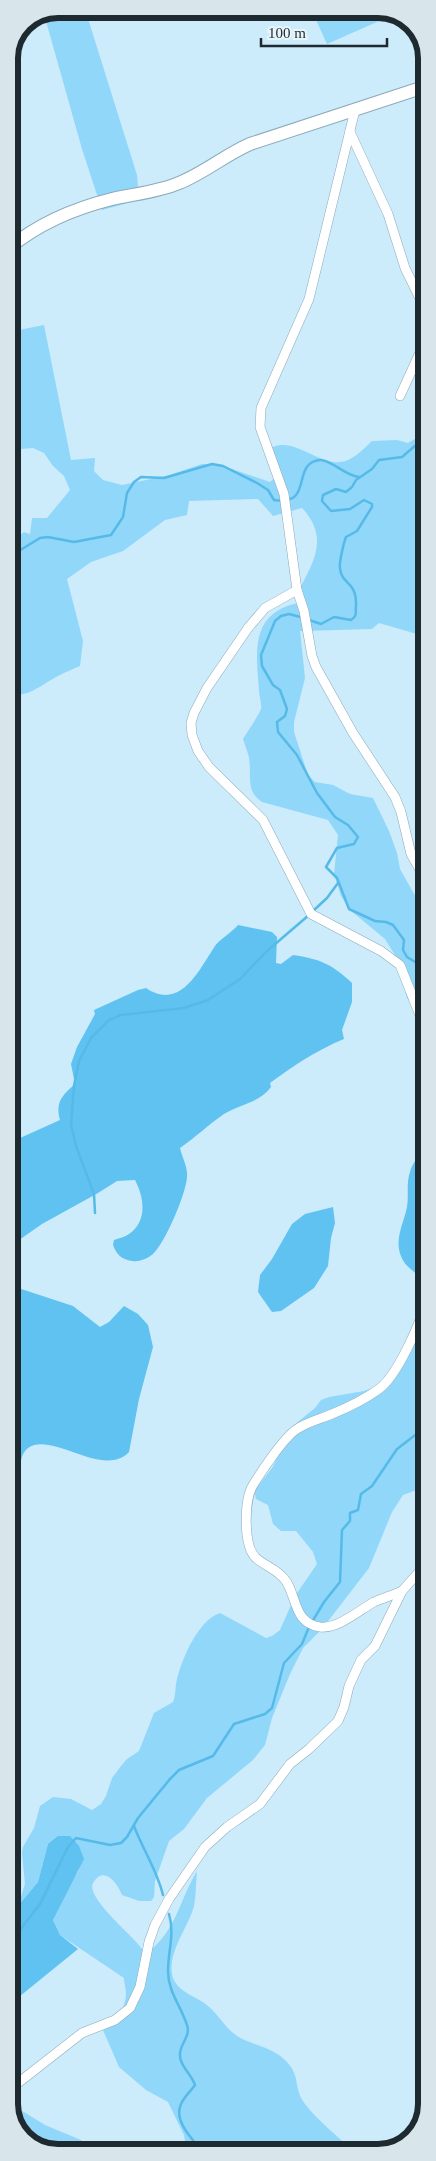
<svg xmlns="http://www.w3.org/2000/svg" width="436" height="2161" viewBox="0 0 436 2161" font-family="'Times New Roman',serif">
<style>
.green{fill:#91d7fa}
.forest{fill:#5fc2f0}
.lines{fill:none;stroke-linecap:round;stroke-linejoin:round}
.stream{stroke:#56bae8;stroke-width:2.5}
.street-casing{stroke:#8daaba;stroke-width:10}
.secondary-casing{stroke:#8daaba;stroke-width:14}
.street{stroke:#fff;stroke-width:9}
.secondary{stroke:#fff;stroke-width:12}
.rim{fill:none;stroke:#1e2930;stroke-width:6}
</style>
<rect width="100%" height="100%" fill="#ccebfb"/>
<g class="green">
<path d="M58,9H85L137,175L139,200L102,210L82,149L44,14Z"/>
<path d="M311,9H384L395,14L327,44Z"/>
<path d="M44,325L71,460L95,458L94,471L103,480L122,485L170,475L202,464L220,465L270,482L276,477L267,451C289,432 317,465 340,462C353,461 363,449 372,441L397,440L408,443L427,432V637L379,623L372,629L300,631L305,678L294,722V732L308,775L315,782L333,785L350,794L373,798L389,831L397,853L400,869L426,915L427,1022L420,1017L407,998L395,955L385,939L350,910L341,896L334,874L338,835L328,820L262,802C245,791 252,776 249,758C248,752 245,746 243,739C247,732 259,715 261,709C262,704 259,695 259,690C256,652 250,613 298,603L296,596C312,564 331,539 302,508L273,516L258,499L189,501L187,515L165,520L123,551L91,562L67,579L83,641L80,666C73,669 65,672 58,676C41,685 28,698 9,694V544L24,532L30,534L32,518H47L70,490L64,476L53,466L44,453L33,448L9,450V332Z"/>
<path d="M427,1315V1486L403,1495L392,1512L369,1568L322,1629L303,1648L290,1674L272,1718L265,1745L253,1760L207,1798L184,1829L169,1841L155,1881L154,1897L151,1901H139L122,1895C118,1884 104,1864 93,1883C85,1897 133,1936 142,1949L148,1952C176,1931 180,1899 197,1871C196,1882 196,1895 194,1906C189,1926 168,1951 172,1974C175,1992 197,1996 208,2006C219,2015 225,2028 237,2036C250,2044 266,2046 279,2055C304,2074 291,2085 305,2104C317,2120 339,2137 354,2152H131C138,2138 167,2148 180,2148L185,2141L184,2135L168,2102L146,2090L119,2067L103,2030C115,2022 126,2008 126,1994C126,1988 124,1984 124,1978L60,1935L53,1920L64,1894L79,1870L48,1844L38,1882L18,1906L25,1884L22,1853L23,1847L34,1828L40,1806L53,1797L71,1799L92,1810L101,1804L106,1796L112,1778L121,1766L127,1759L139,1751L154,1713L173,1702C176,1695 175,1687 177,1679C182,1659 198,1620 220,1613L266,1638L272,1636L280,1630L295,1596L317,1564L313,1552L296,1531H281L273,1524L268,1505L256,1499L254,1491L272,1468L294,1425L315,1408L321,1400L329,1397L364,1391L388,1382Z"/>
<path d="M19,2109L45,2125L81,2140L94,2152H52L23,2138L13,2118Z"/>
</g>
<g class="forest">
<path d="M238,925L272,932L277,937L276,963L281,964L293,955C320,959 332,964 352,983V1002L342,1030L344,1039C317,1050 293,1066 270,1083L271,1087C259,1103 241,1104 224,1114C209,1124 196,1137 180,1148C182,1157 188,1167 187,1177C186,1194 165,1243 153,1254C147,1259 139,1262 132,1261C121,1259 117,1255 113,1245L114,1240C119,1238 125,1237 129,1234C148,1221 144,1197 135,1180L117,1181L98,1193L42,1224L9,1247V1143L60,1120C55,1103 62,1095 75,1084L71,1064L77,1047L95,1014L94,1010L138,990L146,988C181,1012 200,968 215,946C218,941 232,932 238,925Z"/>
<path d="M427,1152V1277L425,1275L419,1276C412,1270 404,1265 401,1256C394,1239 404,1223 407,1207C409,1195 406,1183 410,1172C412,1163 419,1155 427,1152Z"/>
<path d="M333,1207L335,1223L331,1238L328,1266L314,1288L281,1311L272,1312L258,1292L260,1275L272,1259L292,1224L305,1214Z"/>
<path d="M9,1285L73,1306L100,1327L109,1322L124,1306L138,1314L148,1325L153,1347L139,1399L129,1452C103,1479 52,1431 28,1448C12,1460 28,1494 14,1510H9Z"/>
<path d="M58,1836H70L79,1846L84,1859L53,1920L60,1935L78,1949L9,2005V1924L18,1906L38,1882L48,1844Z"/>
</g>
<g class="lines">
<g class="stream">
<path d="M9,557L40,538L48,537L74,542L111,535L123,517L127,493L134,482L141,477L164,478L212,464L223,466L257,483L268,490L274,500C315,506 290,463 320,460C330,459 346,476 359,477"/>
<path d="M304,618L289,614L281,616L275,621L261,655L262,666L273,685L280,690L287,709L285,716L277,722L278,732L297,755L317,793L335,817L348,825L358,837L354,844L337,848L326,867L337,878L349,909L375,921L386,922L393,925L404,940L403,950L407,957L427,969"/>
<path d="M309,620L321,624L334,617L351,620C358,615 355,613 356,606C357,580 341,585 340,568C339,562 344,542 346,537L357,531L372,507V504L364,500L350,509L331,511L322,501L323,495L336,489L346,492L352,487L356,480L372,469L379,460L402,457L416,445L427,441"/>
<path d="M313,911L327,898L338,883"/>
<path d="M95,1213L94,1194L76,1146L71,1124L74,1086L79,1061L91,1038L109,1020L121,1015L184,1008L208,1000L240,979L267,951L309,915"/>
<path d="M312,1622L324,1602L340,1582L342,1530L350,1521V1513L358,1510L361,1494L372,1486L397,1449L427,1426"/>
<path d="M134,1826C143,1850 157,1870 163,1895"/>
<path d="M169,1914C175,1935 168,1950 168,1971C168,1992 181,2006 187,2025C191,2036 180,2044 180,2054C179,2065 192,2075 195,2085C191,2091 184,2097 181,2104C173,2121 193,2140 203,2152"/>
<path d="M9,1944L40,1904L68,1847L76,1838L110,1845L121,1843L127,1837L138,1818L170,1779L179,1770L213,1756L234,1724L265,1714L272,1708L284,1663L302,1644L309,1627"/>
</g>
<defs>
<g id="street">
<path d="M355,110L309,299L261,408L260,427L284,494L297,590L304,611L312,656L316,667L353,733L395,797L401,812L411,854L427,882"/>
<path d="M350,132L388,214L405,268L427,313"/>
<path d="M400,396L427,337"/>
<path d="M297,590L265,608L248,628L207,688L194,713L191,723L192,735L198,751L209,767L263,820L311,914L381,951L400,965L419,1013L427,1023"/>
<path d="M402,1591C393,1595 383,1598 374,1602C358,1611 338,1629 320,1627C294,1623 297,1598 286,1581C279,1570 265,1566 256,1558C243,1546 244,1500 253,1485C261,1472 284,1437 297,1429C308,1422 320,1419 332,1414C347,1408 365,1399 379,1389C398,1375 420,1323 427,1300"/>
<path d="M9,2090L82,2033L115,2020L130,2008L140,1987L149,1942L155,1925L169,1899L205,1847L227,1827L260,1804L290,1764L309,1749L338,1721L344,1707L349,1686L361,1660L375,1646L402,1591L427,1563"/>
</g>
<path id="secondary" d="M9,248C38,224 76,208 112,199C134,194 158,192 179,183C204,173 225,155 250,144L427,86"/>
</defs>
<use href="#street" class="street-casing"/>
<use href="#secondary" class="secondary-casing"/>
<use href="#street" class="street"/>
<use href="#secondary" class="secondary"/>
</g>
<path d="M0 0H436V2161H0ZM58 18H378A40 40 0 0 1 418 58V2104A40 40 0 0 1 378 2144H58A40 40 0 0 1 18 2104V58A40 40 0 0 1 58 18Z" fill="#d8e5eb" fill-rule="evenodd"/>
<path class="rim" d="M58 18H378A40 40 0 0 1 418 58V2104A40 40 0 0 1 378 2144H58A40 40 0 0 1 18 2104V58A40 40 0 0 1 58 18Z"/>
<path d="M261 38v8h126v-8" fill="none" stroke="#1e2930" stroke-width="2.5"/>
<text x="268" y="38" font-size="15" fill="#1e2930" stroke="#e8f5fb" stroke-width="4" paint-order="stroke">100 m</text>
</svg>
